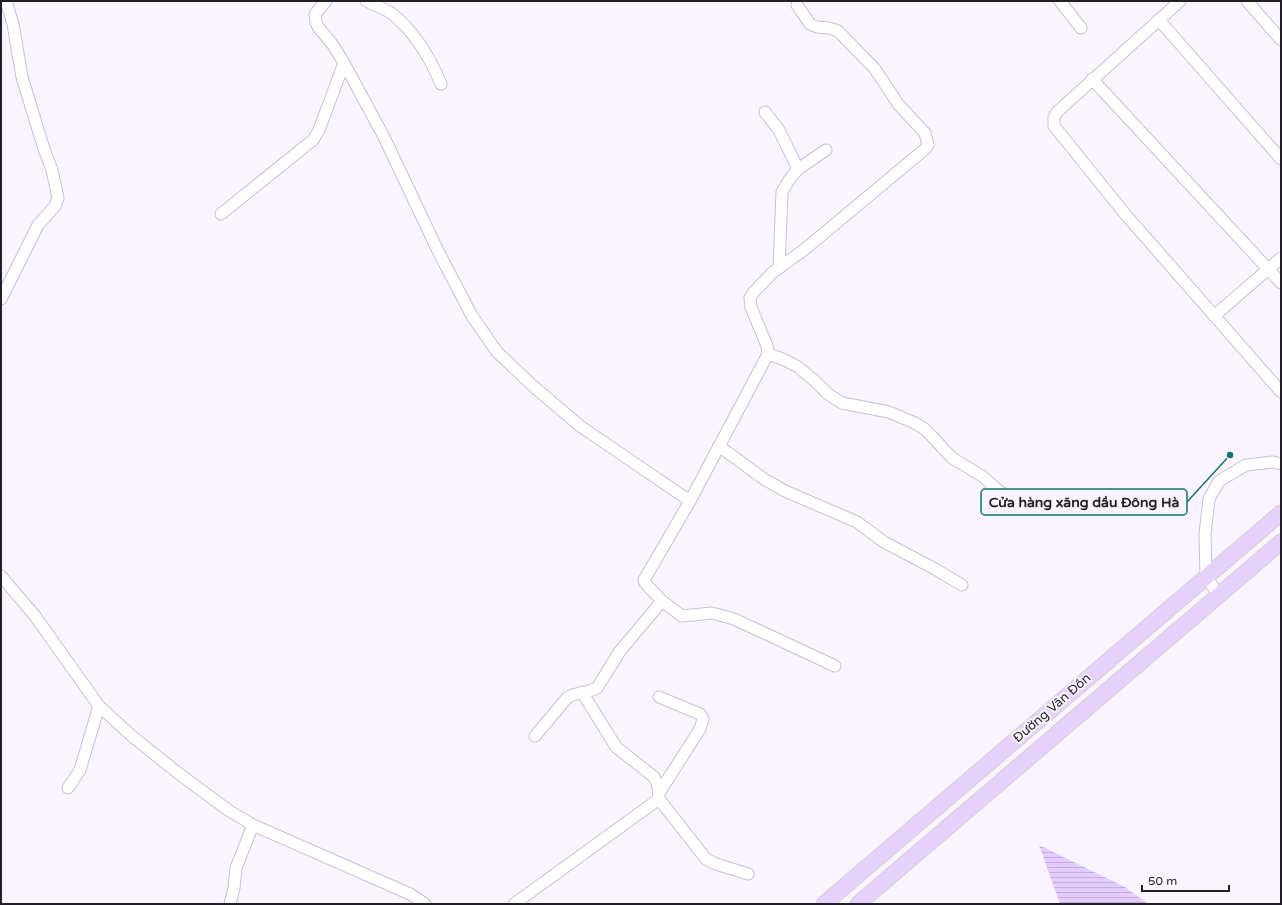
<svg xmlns="http://www.w3.org/2000/svg" width="1282" height="905" viewBox="0 0 1282 905" font-family="'Varela Round',sans-serif">
<style>
.water{fill:url(#water-rules)}
.lines{fill:none;stroke-linecap:round;stroke-linejoin:round}
.minor-casing{stroke:#cabfd6;stroke-width:13}
.major-casing{stroke:#d3d2d4;stroke-width:17}
.minor{stroke:#fff;stroke-width:11}
.major{stroke:#e6d1fb;stroke-width:15}
.labels{text-anchor:middle;dominant-baseline:central;stroke-width:4;stroke-linejoin:round;paint-order:stroke}
.street-label{font-size:13px;fill:#231f27;stroke:#f9f4fe}
.leader{fill:none;stroke:#0f766e;stroke-width:1.5}
.callout-dot{fill:#0f766e;stroke:#f9f4fe;stroke-width:1.5}
.callout{fill:#f9f4fe;stroke:#0f766e;stroke-width:1.5}
.callout-label{font-size:14px;text-anchor:middle;font-weight:bold;fill:#231f27}
</style>
<defs>
<pattern id="water-rules" width="6" height="5" patternUnits="userSpaceOnUse"><rect width="6" height="5" fill="#e4ccff"/><path d="M0 2.5h6" fill="none" stroke="#c3afdb"/></pattern>
</defs>
<rect width="100%" height="100%" fill="#f9f4fe"/>
<path class="water" d="M1039,845L1125,887L1148,904H1060Z"/>
<g class="lines">
<defs>
<g id="minor">
<path d="M326,1L315,14L316,22L318,27L333,45L344,63L384,137L438,251L472,316L497,352L533,386L580,426L690,501"/>
<path d="M366,1C374,5 384,8 391,13C415,31 430,58 441,84"/>
<path d="M1060,1L1081,28"/>
<path d="M1180,1L1057,112L1054,117V126L1126,215L1281,392"/>
<path d="M1247,1L1281,40"/>
<path d="M797,5L810,24L817,27L829,28L838,31L875,69L898,104L925,133L928,145L925,149L805,249L772,273L753,293L750,298L751,307L767,346L768,354L690,501L644,580L645,583L662,601L682,616L712,613L734,619L835,666"/>
<path d="M1159,20L1281,159"/>
<path d="M1092,79L1281,283"/>
<path d="M765,112L779,130L798,169"/>
<path d="M221,214L313,140L319,130L344,63"/>
<path d="M779,268L782,192L789,180L798,169L826,150"/>
<path d="M1,299L38,225L55,206L58,198L52,170L44,149L22,77L13,24L6,1"/>
<path d="M1214,316L1281,258"/>
<path d="M768,354L785,360L798,367L815,381L828,394L842,403L889,412L915,423L926,430L952,458L982,476L999,491L1017,503"/>
<path d="M719,446L764,479L785,491L857,522L884,542L935,569L962,585"/>
<path d="M1,576L35,616L99,706L133,737L178,773L228,810L253,825L410,894L425,904"/>
<path d="M1219,595L1206,577L1205,534L1209,499L1219,481L1246,465L1273,462L1281,464"/>
<path d="M582,692L616,747L654,777L658,786L659,799L706,859L716,864L748,874"/>
<path d="M535,736L567,698L572,695L589,691L597,688L620,651L662,601"/>
<path d="M68,788L80,770L99,706"/>
<path d="M659,793L700,729L703,719L700,714L659,697"/>
<path d="M230,904L234,888L236,868L253,825"/>
<path d="M514,904L659,799"/>
</g>
<g id="major">
<path d="M824,904L1281,513"/>
<path d="M858,904L1281,542"/>
</g>
</defs>
<use href="#minor" class="minor-casing"/>
<use href="#major" class="major-casing"/>
<use href="#minor" class="minor"/>
<use href="#major" class="major"/>
</g>
<g class="labels">
<g class="street-label">
<text transform="translate(1052 708) rotate(-41)">Đường Vân Đồn</text>
</g>
</g>
<path class="leader" d="M1230 455L1187 502"/>
<circle class="callout-dot" cx="1230" cy="455" r="4"/>
<rect class="callout" x="981" y="489" width="206" height="26" rx="4"/>
<g class="callout-label">
<text x="1084" y="507">Cửa hàng xăng dầu Đông Hà</text>
</g>
<rect width="1282" height="905" fill="none" stroke="#231f27" stroke-width="4"/>
<path d="M1142 885v6h87v-6" fill="none" stroke="#231f27" stroke-width="2"/>
<text x="1148" y="885" font-size="12" fill="#231f27" stroke="#f9f4fe" stroke-width="3" paint-order="stroke">50 m</text>
</svg>
